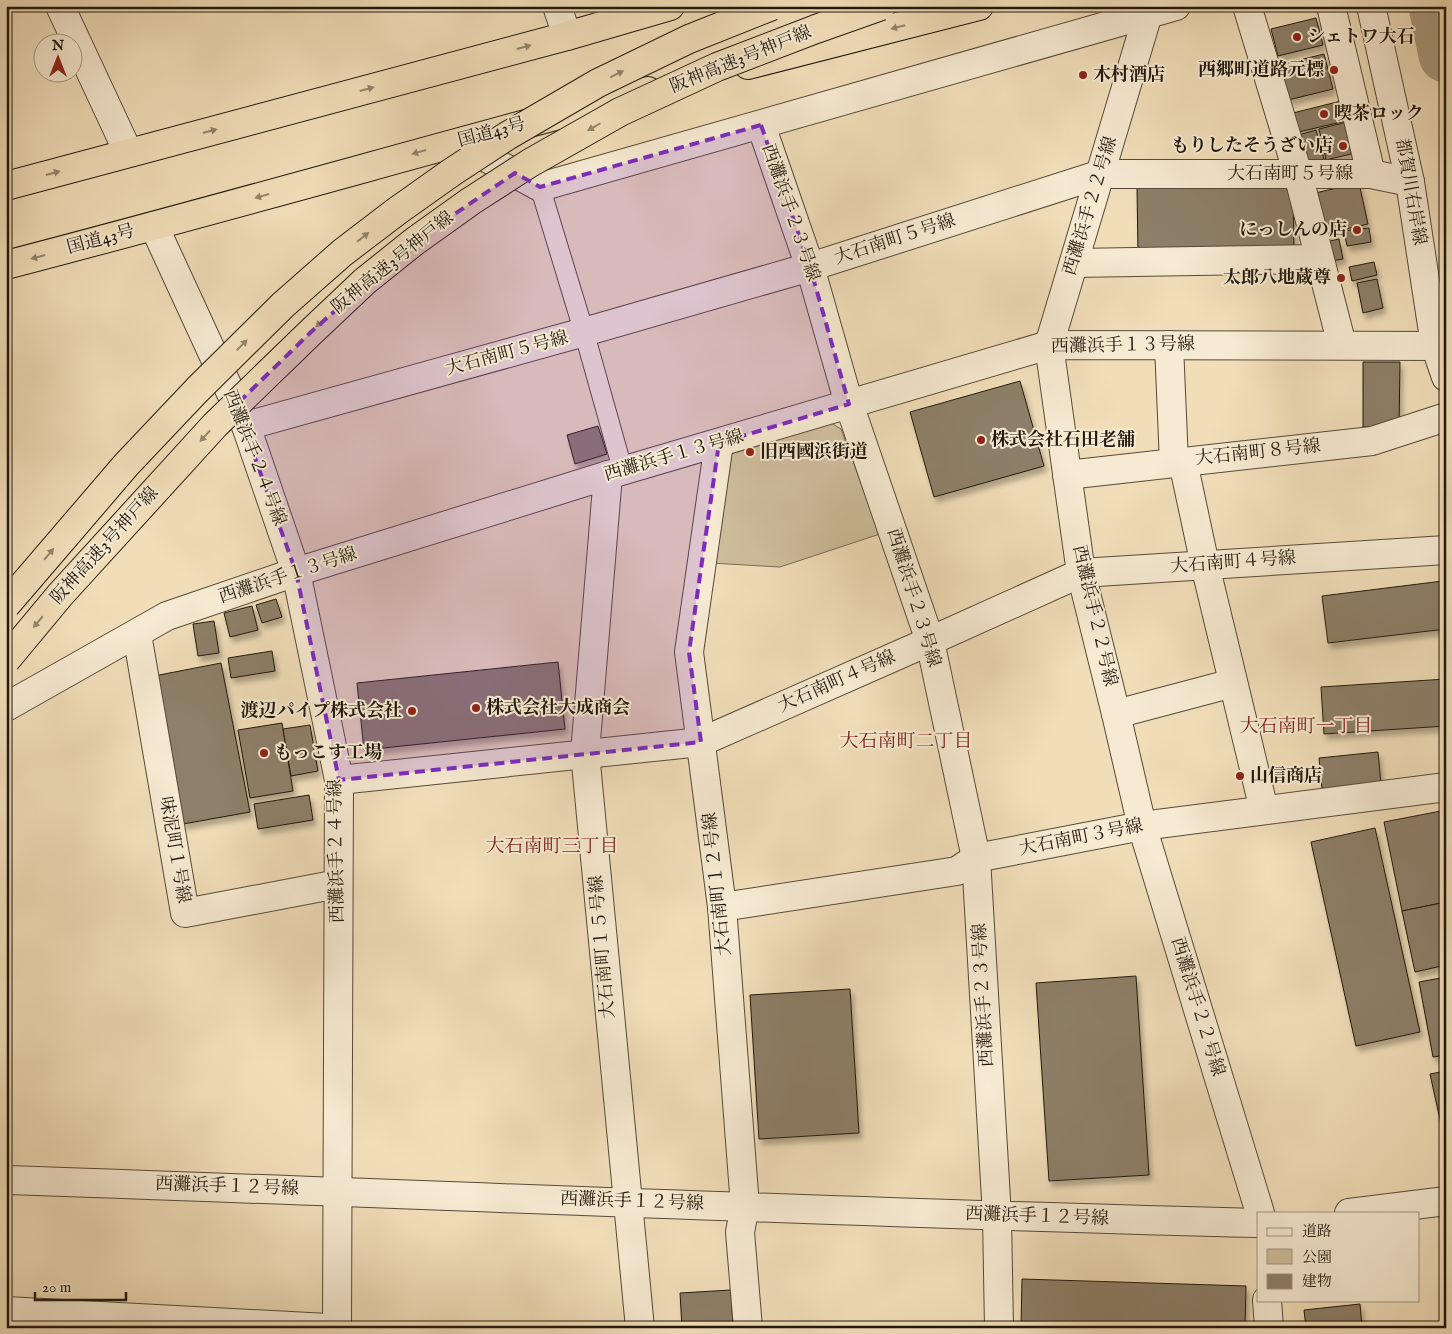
<svg xmlns="http://www.w3.org/2000/svg" width="1452" height="1334" viewBox="0 0 1452 1334" font-family="'IM FELL English','Noto Serif JP',serif">
<style>
.green{fill:#cebd9c;stroke:#786b55}
.lines{fill:none;stroke-linecap:round;stroke-linejoin:round}
.river{stroke:#aa9b7f;stroke-width:55}
.building{fill:#8d7f67;stroke:#21190e;filter:url(#shadow)}
.service-casing{stroke:#554a39;stroke-width:21}
.minor-casing{stroke:#554a39;stroke-width:30}
.tertiary-casing{stroke:#554a39;stroke-width:30}
.trunk-casing{stroke:#21190e;stroke-width:30}
.service{stroke:#f6ead2;stroke-width:19}
.minor{stroke:#f6ead2;stroke-width:28}
.tertiary{stroke:#f6ead2;stroke-width:28}
.trunk{stroke:#f1deb9;stroke-width:28}
.motorway-bridge-casing{stroke:#21190e;stroke-width:30;stroke-linecap:butt}
.motorway-bridge{stroke:#f1deb9;stroke-width:28}
.oneway{fill:#93856c}
.marked{fill:#7b2cbf;fill-opacity:0.2;stroke:#7b2cbf;stroke-width:4;stroke-dasharray:10 6;stroke-linejoin:round}
.poi-dot{fill:#8f2418;stroke:#f6ead2;stroke-width:2}
.labels{text-anchor:middle;dominant-baseline:central;stroke-width:4;stroke-linejoin:round;paint-order:stroke}
.poi-label{font-size:18px;font-weight:bold;fill:#21190e;stroke:#f6ead2;text-anchor:start}
.street-label{font-size:18px;fill:#21190e;stroke:#f6ead2}
.neighbourhood-label{font-size:19px;fill:#7a1f14;stroke:#f6ead2}
</style>
<defs>
<filter id="shadow"><feDropShadow dx="3" dy="5.5" stdDeviation="2.5" flood-color="#0004"/></filter>
</defs>
<rect width="100%" height="100%" fill="#f1deb9"/>
<filter id="stains"><feTurbulence type="fractalNoise" baseFrequency=".004" numOctaves="4"/><feColorMatrix values="0 0 0 0 .2 0 0 0 0 .09 0 0 0 0 .02 0 0 0 .5 -.17"/></filter>
<radialGradient id="worn" r=".72"><stop offset=".6" stop-color="#630" stop-opacity="0"/><stop offset="1" stop-color="#630" stop-opacity=".3"/></radialGradient>
<path class="green" d="M828,421L841,429L880,534L780,567L710,563L729,452Z"/>
<g class="lines">
<path class="river" d="M1436,6L1446,55"/>
</g>
<g class="building">
<path d="M1316,18L1323,45L1278,56L1271,29Z"/>
<path d="M1324,54L1333,89L1288,100L1279,65Z"/>
<path d="M1341,101L1346,121L1294,133L1289,114Z"/>
<path d="M1347,122L1355,153L1326,160L1319,129Z"/>
<path d="M1316,130L1324,159L1302,165L1295,136Z"/>
<path d="M1359,183L1368,224L1324,234L1315,193Z"/>
<path d="M1293,186L1294,251L1138,253L1137,187Z"/>
<path d="M1369,228L1371,242L1347,246L1344,231Z"/>
<path d="M1339,239L1343,259L1330,261L1326,242Z"/>
<path d="M1374,262L1377,275L1352,281L1349,267Z"/>
<path d="M1377,279L1383,308L1363,313L1357,283Z"/>
<path d="M1363,362H1400L1399,427H1363Z"/>
<path d="M1020,381L1044,466L934,497L910,412Z"/>
<path d="M598,426L607,454L575,464L567,435Z"/>
<path d="M1443,581L1446,601V629L1328,643L1322,596Z"/>
<path d="M276,599L282,617L262,623L256,605Z"/>
<path d="M252,606L258,630L230,637L224,613Z"/>
<path d="M214,621L219,653L198,656L193,624Z"/>
<path d="M272,651L275,671L231,678L228,658Z"/>
<path d="M558,662L565,729L364,750L357,683Z"/>
<path d="M221,663L250,812L183,824L154,676Z"/>
<path d="M1446,679V726L1324,734L1321,687Z"/>
<path d="M282,723L293,791L250,798L238,730Z"/>
<path d="M310,725L318,771L291,776L283,729Z"/>
<path d="M1378,752L1381,783L1322,789L1319,758Z"/>
<path d="M309,795L313,820L258,829L254,804Z"/>
<path d="M1446,810V902L1402,911L1384,822Z"/>
<path d="M1375,828L1420,1032L1356,1046L1311,842Z"/>
<path d="M1446,902V965L1415,972L1402,911Z"/>
<path d="M1136,976L1149,1175L1049,1181L1036,983Z"/>
<path d="M1446,977V1055L1433,1057L1419,982Z"/>
<path d="M850,989L859,1133L759,1139L750,995Z"/>
<path d="M1446,1071V1147L1430,1074Z"/>
<path d="M1022,1279L1246,1286L1245,1328H1021Z"/>
<path d="M731,1290L733,1328H682L680,1293Z"/>
<path d="M1360,1304L1362,1328H1306L1304,1310Z"/>
</g>
<g class="lines">
<defs>
<path id="service" d="M540,187L584,332L623,471"/>
<g id="minor">
<path d="M60,6L128,152"/>
<path d="M557,6L567,36"/>
<path d="M1247,6L1298,174L1342,345"/>
<path d="M1331,6L1371,174"/>
<path d="M1148,14L1049,345L1081,573L1116,714L1142,826L1260,1213"/>
<path d="M761,125L810,267L849,404L930,641L976,858L997,1216L999,1328"/>
<path d="M461,144L540,187L1176,6"/>
<path d="M154,226L246,426L296,572L339,780L337,1328"/>
<path d="M1074,263L1319,259"/>
<path d="M1169,345L1174,463"/>
<path d="M246,426L584,332L810,267L1101,174H1371L1410,182"/>
<path d="M719,443L689,652L722,907L745,1206L740,1232L748,1328"/>
<path d="M1183,462L1205,565L1264,810"/>
<path d="M608,475L585,753L640,1328"/>
<path d="M1067,475L1372,441L1446,417"/>
<path d="M137,634L185,913L338,884"/>
<path d="M1116,714L1233,683"/>
<path d="M339,780L701,742L930,641L1081,573L1446,550"/>
<path d="M722,907L957,871L976,858L1142,826L1446,787"/>
<path d="M6,1180C424,1194 841,1213 1258,1223"/>
<path d="M1349,1213L1446,1201"/>
<path d="M1267,1300L1269,1328"/>
<path d="M6,1311L328,1328"/>
</g>
<g id="tertiary">
<path d="M1371,6L1410,182L1435,345L1446,377"/>
<path d="M6,707L167,616L296,572L608,475L1049,345L1446,346"/>
</g>
<g id="trunk">
<path d="M748,65L979,6"/>
<path d="M6,186L567,36L670,6"/>
<path d="M6,265C221,209 434,148 648,91"/>
</g>
</defs>
<use href="#service" class="service-casing"/>
<use href="#minor" class="minor-casing"/>
<use href="#tertiary" class="tertiary-casing"/>
<use href="#trunk" class="trunk-casing"/>
<use href="#service" class="service"/>
<use href="#minor" class="minor"/>
<use href="#tertiary" class="tertiary"/>
<use href="#trunk" class="trunk"/>
<defs>
<g id="motorway-bridge">
<path d="M6,605L126,465L197,390L283,305L342,253L397,211L452,172L507,136L598,83L689,39L772,6"/>
<path d="M6,660L60,595L215,425L311,332L365,281L415,241L471,201L530,163L620,112L717,67L816,29L881,6"/>
</g>
</defs>
<use href="#motorway-bridge" class="motorway-bridge-casing"/>
<use href="#motorway-bridge" class="motorway-bridge"/>
</g>
<defs><path id="oneway-solid" d="M-6-.8H1V-3.2L6.5 0L1 3.2V.8H-6Z" transform="scale(1.25)"/></defs>
<g class="oneway">
<use href="#oneway-solid" transform="translate(898 27) rotate(166)"/>
<use href="#oneway-solid" transform="translate(524 47) rotate(-15)"/>
<use href="#oneway-solid" transform="translate(617 74) rotate(-26)"/>
<use href="#oneway-solid" transform="translate(367 89) rotate(-15)"/>
<use href="#oneway-solid" transform="translate(594 127) rotate(150)"/>
<use href="#oneway-solid" transform="translate(210 131) rotate(-15)"/>
<use href="#oneway-solid" transform="translate(419 152) rotate(164)"/>
<use href="#oneway-solid" transform="translate(53 173) rotate(-15)"/>
<use href="#oneway-solid" transform="translate(262 196) rotate(164)"/>
<use href="#oneway-solid" transform="translate(363 237) rotate(-38)"/>
<use href="#oneway-solid" transform="translate(38 257) rotate(165)"/>
<use href="#oneway-solid" transform="translate(321 322) rotate(137)"/>
<use href="#oneway-solid" transform="translate(242 345) rotate(-45)"/>
<use href="#oneway-solid" transform="translate(205 436) rotate(133)"/>
<use href="#oneway-solid" transform="translate(49 554) rotate(-50)"/>
<use href="#oneway-solid" transform="translate(38 622) rotate(130)"/>
</g>
<path class="marked" d="M761,125L810,267L849,404L719,443L689,652L701,742L339,780L296,572L236,405L311,332L415,241L515,173L540,187Z"/>
<g class="poi-dot">
<circle cx="1297" cy="37" r="5"/>
<circle cx="1334" cy="70" r="5"/>
<circle cx="1083" cy="75" r="5"/>
<circle cx="1324" cy="114" r="5"/>
<circle cx="1343" cy="146" r="5"/>
<circle cx="1357" cy="230" r="5"/>
<circle cx="1341" cy="278" r="5"/>
<circle cx="981" cy="440" r="5"/>
<circle cx="750" cy="452" r="5"/>
<circle cx="476" cy="708" r="5"/>
<circle cx="412" cy="711" r="5"/>
<circle cx="264" cy="753" r="5"/>
<circle cx="1240" cy="776" r="5"/>
</g>
<g class="labels">
<g class="poi-label">
<text x="1307" y="37">シェトワ大石</text>
<text x="1324" y="70" text-anchor="end">西郷町道路元標</text>
<text x="1093" y="75">木村酒店</text>
<text x="1334" y="114">喫茶ロック</text>
<text x="1333" y="146" text-anchor="end">もりしたそうざい店</text>
<text x="1347" y="230" text-anchor="end">にっしんの店</text>
<text x="1331" y="278" text-anchor="end">太郎八地蔵尊</text>
<text x="991" y="440">株式会社石田老舗</text>
<text x="760" y="452">旧西國浜街道</text>
<text x="486" y="708">株式会社大成商会</text>
<text x="402" y="711" text-anchor="end">渡辺パイプ株式会社</text>
<text x="274" y="753">もっこす工場</text>
<text x="1250" y="776">山信商店</text>
</g>
<g class="street-label">
<text transform="translate(741 60) rotate(-22)">阪神高速3号神戸線</text>
<text transform="translate(492 133) rotate(-15)">国道43号</text>
<text x="1290" y="174">大石南町５号線</text>
<text transform="translate(1410 192) rotate(80)">都賀川右岸線</text>
<text transform="translate(1091 206) rotate(-73)">西灘浜手２２号線</text>
<text transform="translate(790 213) rotate(71)">西灘浜手２３号線</text>
<text transform="translate(101 240) rotate(-15)">国道43号</text>
<text transform="translate(895 240) rotate(-18)">大石南町５号線</text>
<text transform="translate(393 263) rotate(-39)">阪神高速3号神戸線</text>
<text transform="translate(1123 346) rotate(-1)">西灘浜手１３号線</text>
<text transform="translate(507 354) rotate(-15)">大石南町５号線</text>
<text transform="translate(1258 453) rotate(-6)">大石南町８号線</text>
<text transform="translate(674 456) rotate(-16)">西灘浜手１３号線</text>
<text transform="translate(254 458) rotate(69)">西灘浜手２４号線</text>
<text transform="translate(105 546) rotate(-48)">阪神高速3号神戸線</text>
<text transform="translate(1233 563) rotate(-4)">大石南町４号線</text>
<text transform="translate(288 576) rotate(-18)">西灘浜手１３号線</text>
<text transform="translate(913 598) rotate(73)">西灘浜手２３号線</text>
<text transform="translate(1094 616) rotate(77)">西灘浜手２２号線</text>
<text transform="translate(837 682) rotate(-24)">大石南町４号線</text>
<text transform="translate(1081 838) rotate(-11)">大石南町３号線</text>
<text transform="translate(174 850) rotate(80)">味泥町１号線</text>
<text transform="translate(337 851) rotate(-91)">西灘浜手２４号線</text>
<text transform="translate(718 884) rotate(-96)">大石南町１２号線</text>
<text transform="translate(603 947) rotate(-95)">大石南町１５号線</text>
<text transform="translate(984 995) rotate(-93)">西灘浜手２３号線</text>
<text transform="translate(1197 1007) rotate(73)">西灘浜手２２号線</text>
<text transform="translate(227 1187) rotate(2)">西灘浜手１２号線</text>
<text transform="translate(632 1202) rotate(2)">西灘浜手１２号線</text>
<text transform="translate(1037 1217) rotate(2)">西灘浜手１２号線</text>
</g>
<g class="neighbourhood-label">
<text x="1306" y="727">大石南町一丁目</text>
<text x="906" y="742">大石南町二丁目</text>
<text x="552" y="847">大石南町三丁目</text>
</g>
</g>
<rect width="1452" height="1334" fill="none" stroke="#f1deb9" stroke-width="25"/>
<rect x="8" y="8" width="1437" height="1319" fill="none" stroke="#21190e" stroke-width="2.5"/>
<rect x="12" y="12" width="1427" height="1309" fill="none" stroke="#21190e"/>
<rect x="1257" y="1212" width="162" height="90" fill="#f6ead2" stroke="#a19684"/>
<rect x="1267" y="1228" width="25" height="8" fill="#f6ead2" stroke="#a19684"/>
<text x="1302" y="1236" font-size="15" fill="#21190e">道路</text>
<rect x="1267" y="1249" width="25" height="15" fill="#cebd9c" stroke="#a19684"/>
<text x="1302" y="1262" font-size="15" fill="#21190e">公園</text>
<rect x="1267" y="1274" width="25" height="15" fill="#8d7f67" stroke="#a19684"/>
<text x="1302" y="1286" font-size="15" fill="#21190e">建物</text>
<g transform="translate(58 58)"><circle r="24" fill="#f6ead2" stroke="#a19684"/>
<path d="M0-4L9 19L0 12L-9 19Z" fill="#8f2418"/>
<text y="-8" font-size="14" font-weight="bold" text-anchor="middle" fill="#21190e">N</text>
</g>
<path d="M35 1292v8h91v-8" fill="none" stroke="#21190e" stroke-width="2.5"/>
<text x="42" y="1292" font-size="15" fill="#21190e" stroke="#f6ead2" stroke-width="4" paint-order="stroke">20 m</text>
<rect width="100%" height="100%" filter="url(#stains)"/>
<rect width="100%" height="100%" fill="url(#worn)"/>
</svg>
